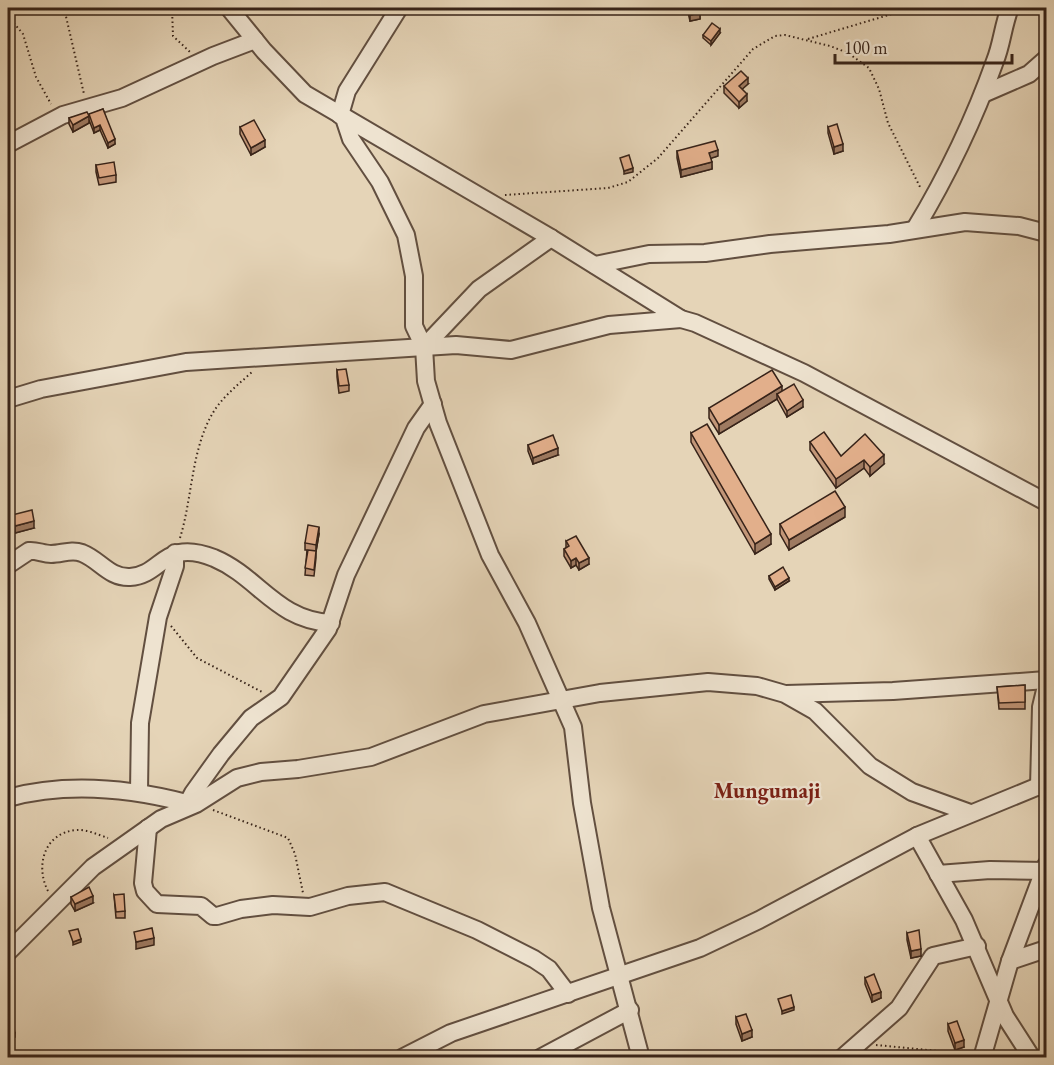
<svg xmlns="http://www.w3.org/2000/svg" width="1054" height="1065" viewBox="0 0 1054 1065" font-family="'EB Garamond',serif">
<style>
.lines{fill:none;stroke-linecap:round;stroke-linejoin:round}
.minor-casing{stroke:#624f40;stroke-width:20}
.path{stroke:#372319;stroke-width:2;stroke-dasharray:1.5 3;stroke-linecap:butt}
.minor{stroke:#eee3d0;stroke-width:16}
.wall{fill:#c29678;stroke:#372319;stroke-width:1.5}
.shaded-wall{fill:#9e7a61;stroke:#372319;stroke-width:1.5}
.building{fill:#e2af8b;stroke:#372319;stroke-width:1.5}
.labels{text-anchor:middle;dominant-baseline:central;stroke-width:4.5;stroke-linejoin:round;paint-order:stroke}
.quarter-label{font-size:22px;font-weight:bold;fill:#7a1f14;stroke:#eee3d0}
</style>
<rect width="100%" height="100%" fill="#e5d4b7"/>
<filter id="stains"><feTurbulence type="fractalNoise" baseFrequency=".00333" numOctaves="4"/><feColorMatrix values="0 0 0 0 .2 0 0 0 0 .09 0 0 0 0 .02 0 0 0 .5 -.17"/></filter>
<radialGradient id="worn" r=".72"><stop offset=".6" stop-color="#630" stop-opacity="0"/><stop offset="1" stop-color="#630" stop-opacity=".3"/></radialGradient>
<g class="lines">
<defs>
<g id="minor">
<path d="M229,8L264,51L305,94L551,238L681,319L695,323L804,373L1046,502"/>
<path d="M399,8L347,91L340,115L344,118L351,139L380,182L406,235L414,276V326L424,347L426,381L438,423L490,555L527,623L573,727L582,803L601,908L641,1058"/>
<path d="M983,94L1029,74L1046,59"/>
<path d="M8,144L63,115L122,98L213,56L255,40"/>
<path d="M915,229C947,176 974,120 995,61C1002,44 1003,25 1010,8"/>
<path d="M595,265L649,254L705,253L770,244L889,234L965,222L1019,226L1046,233"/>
<path d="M424,347L479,289L551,238"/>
<path d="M8,399L41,389L186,362L456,345L511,350L609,325L681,319"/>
<path d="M8,565L29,551C36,550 43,554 51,554C62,554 71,549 82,553C100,560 109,578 130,577C163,575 163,538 214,558C259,577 276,620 331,623"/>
<path d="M786,694L893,691L1046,680"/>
<path d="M1039,787L1041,707L1046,686"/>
<path d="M139,791L140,723L158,617L175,566V553"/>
<path d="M8,798C67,782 128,788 186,803"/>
<path d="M185,808L193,793L221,754L251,718L281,697L328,629L346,575L416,428L433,404"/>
<path d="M148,828L143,883L145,891L157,904L201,906L213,916H217L241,909L273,905L310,907L348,896L385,892L477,930L534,959L549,969L568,994"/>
<path d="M917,836L964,920L1005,1016L1032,1058"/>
<path d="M938,874L990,870L1046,871"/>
<path d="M8,952L93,867L161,819L196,804L237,778L261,772L298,769L371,757L484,714L600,693L708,682L757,686L785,694L815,711L870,766L912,792L970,813"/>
<path d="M1010,961L1046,949"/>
<path d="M402,1058L451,1033L700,948L759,920L917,836L1046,783"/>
<path d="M540,1058L630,1010"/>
<path d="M842,1058L899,1008L933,956L977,946"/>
<path d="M982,1058L1010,961L1046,865"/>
</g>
</defs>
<use href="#minor" class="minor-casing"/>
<g class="path">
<path d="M64,8L84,94"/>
<path d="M172,8L173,36L190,52"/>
<path d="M8,11L9,8"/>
<path d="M8,16L23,34L36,77L51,104"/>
<path d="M808,39L912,8"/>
<path d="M505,195L608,188L628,182L658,158L753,49L775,36L785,35L830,46L848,53L869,68L879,89L888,123L921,189"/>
<path d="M180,538C193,496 191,445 216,408C226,394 239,384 252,372"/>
<path d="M171,626L197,658L264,693"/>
<path d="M213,810L288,838L295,854L303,893"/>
<path d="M48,891C35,866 44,833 76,830C86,829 99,835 108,838"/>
<path d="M876,1045L938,1051L964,1058"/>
</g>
<use href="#minor" class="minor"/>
</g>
<g class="wall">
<path d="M687,8H699L700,19L690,21Z"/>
<path d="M720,33L711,45L703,38V35Z"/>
<path d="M748,84L742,89L747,101L739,108L724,93V86Z"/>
<path d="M103,109L115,144L108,148L100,130L94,133L89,120V123L73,132L69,124V118L89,115Z"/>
<path d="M240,127L265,147L251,155L240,134Z"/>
<path d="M828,127L843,151L834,154L828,133Z"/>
<path d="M677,151L718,156L711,158L712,169L681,177L677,158Z"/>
<path d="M96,165L116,175V182L99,185L96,172Z"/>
<path d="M337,370L349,385V391L339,393L337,377Z"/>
<path d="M782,391L803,407L787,417L777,399L719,434L709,418V408Z"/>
<path d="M691,433L771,544L755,554L691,442Z"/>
<path d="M810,442L841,456L884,464L870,476L864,468L836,488L810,450Z"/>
<path d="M528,445L558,455L533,464L528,451Z"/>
<path d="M12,515L34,528L15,533L12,521Z"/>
<path d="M845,517L789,550L780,534V524Z"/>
<path d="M319,534L316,551V558L314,576L305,575L307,550H305V543Z"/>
<path d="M566,541L589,564L579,570L576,565L571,568L564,556V549L566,548Z"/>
<path d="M769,576L789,581L775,590L769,579Z"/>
<path d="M1025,685V709H999L997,687Z"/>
<path d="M114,895L125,911V918H116Z"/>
<path d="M71,897L93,903L75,911L71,904Z"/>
<path d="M907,933L921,956L911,958L907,940Z"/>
<path d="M865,978L881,998L872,1002L865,984Z"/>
<path d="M736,1017L752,1037L742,1041L736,1024Z"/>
<path d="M948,1024L964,1047L955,1050L948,1031Z"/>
</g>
<g class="shaded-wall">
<path d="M700,13V19L690,21V15Z"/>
<path d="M720,29V33L711,45V41Z"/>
<path d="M748,78V84L739,92V86Z"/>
<path d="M747,94V101L739,108V102Z"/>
<path d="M89,116V123L73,132V125Z"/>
<path d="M100,125V130L94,133V128Z"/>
<path d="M115,139V144L108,148V143Z"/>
<path d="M265,140V147L251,155V148Z"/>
<path d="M843,144V151L834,154V147Z"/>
<path d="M718,150V156L709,159V153Z"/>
<path d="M712,162V169L681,177V170Z"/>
<path d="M633,168V172L624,174V171Z"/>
<path d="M782,386V396L777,394V399L719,434V425Z"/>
<path d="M803,400V407L787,417V411Z"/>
<path d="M558,448V455L533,464V458Z"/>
<path d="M884,455V464L870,476V467Z"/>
<path d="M864,460V468L836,488V479Z"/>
<path d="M845,507V517L789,550V540Z"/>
<path d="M34,521V528L15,533V526Z"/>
<path d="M319,527V534L316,552V545Z"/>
<path d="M771,534V544L755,554V544Z"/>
<path d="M576,558V565L571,568V561Z"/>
<path d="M589,558V564L579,570V563Z"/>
<path d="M789,578V581L775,590V587Z"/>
<path d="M93,896V903L75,911V904Z"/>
<path d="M154,938V945L136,949V942Z"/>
<path d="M81,939V942L73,945V942Z"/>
<path d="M921,949V956L911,958V951Z"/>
<path d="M881,992V998L872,1002V995Z"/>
<path d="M794,1007V1010L782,1014V1011Z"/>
<path d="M752,1030V1037L742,1041V1034Z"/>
<path d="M15,1033V1037L8,1038V1035Z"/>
<path d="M964,1040V1047L955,1050V1043Z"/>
</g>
<g class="building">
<path d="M689,8H699L700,13L690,15Z"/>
<path d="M712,23L720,29L711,41L703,35Z"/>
<path d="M741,71L748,78L739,86L747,94L739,102L724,86Z"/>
<path d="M103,109L115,139L108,143L100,125L94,128L89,114Z"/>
<path d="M87,112L89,116L73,125L69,118Z"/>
<path d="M254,120L265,140L251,148L240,127Z"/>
<path d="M837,124L843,144L834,147L828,127Z"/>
<path d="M715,141L718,150L709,153L712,162L681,170L677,151Z"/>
<path d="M629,155L633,168L624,171L620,158Z"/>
<path d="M114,162L116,175L99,178L96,165Z"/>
<path d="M346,369L349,385L339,386L337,370Z"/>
<path d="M772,370L782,386L719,425L709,408Z"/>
<path d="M794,384L803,400L787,411L777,394Z"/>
<path d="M707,424L771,534L755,544L691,433Z"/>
<path d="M824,432L841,456L865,434L884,455L870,467L864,460L836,479L810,442Z"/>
<path d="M553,435L558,448L533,458L528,445Z"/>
<path d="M835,491L845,507L789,540L780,524Z"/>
<path d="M32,510L34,521L15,526L12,515Z"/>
<path d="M308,525L319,527L316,545L305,543Z"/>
<path d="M576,536L589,558L579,563L576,558L571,561L564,549L569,546L566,541Z"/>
<path d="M308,550L316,551L314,570L305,568Z"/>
<path d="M783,567L789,578L775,587L769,576Z"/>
<path d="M1025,685V702L999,703L997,687Z"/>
<path d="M89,887L93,896L75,904L71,897Z"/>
<path d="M124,894L125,911L116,912L114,895Z"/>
<path d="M152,928L154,938L136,942L134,932Z"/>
<path d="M78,929L81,939L73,942L69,931Z"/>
<path d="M919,930L921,949L911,951L907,933Z"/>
<path d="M874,974L881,992L872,995L865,978Z"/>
<path d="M791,995L794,1007L782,1011L778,999Z"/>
<path d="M746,1014L752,1030L742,1034L736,1017Z"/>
<path d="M957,1021L964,1040L955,1043L948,1024Z"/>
<path d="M13,1024L15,1033L8,1035V1025Z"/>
</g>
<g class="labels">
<g class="quarter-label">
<text x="767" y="790">Mungumaji</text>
</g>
</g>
<rect width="1054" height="1065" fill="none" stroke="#e5d4b7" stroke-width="30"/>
<rect x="9" y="9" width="1036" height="1047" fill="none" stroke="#372319" stroke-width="3"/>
<rect x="15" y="15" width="1024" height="1035" fill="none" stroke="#372319" stroke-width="1.5"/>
<path d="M835 54v9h177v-9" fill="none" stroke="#372319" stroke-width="3"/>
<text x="844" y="54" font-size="18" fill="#372319" stroke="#eee3d0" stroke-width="4.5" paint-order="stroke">100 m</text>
<rect width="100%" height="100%" filter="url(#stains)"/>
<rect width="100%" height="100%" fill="url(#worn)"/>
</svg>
